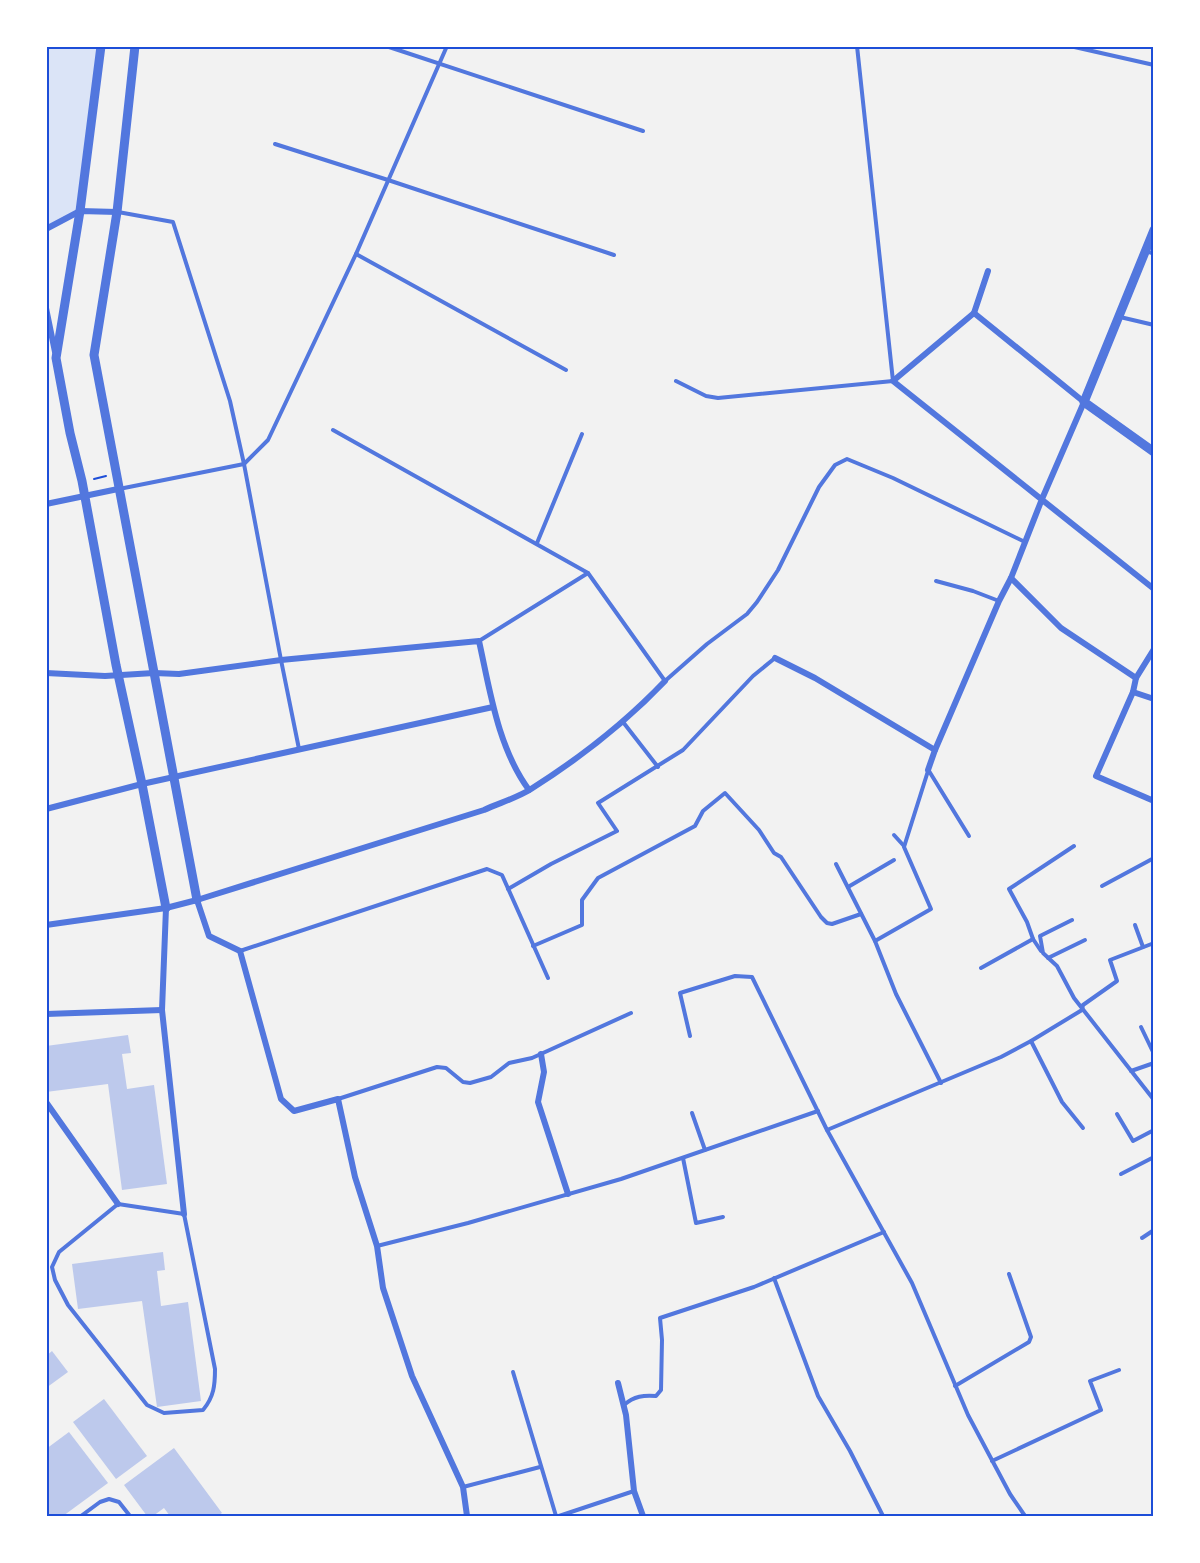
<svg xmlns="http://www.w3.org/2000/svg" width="1200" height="1563" viewBox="0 0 1200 1563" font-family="Literata,serif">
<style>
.green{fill:#dbe4f7}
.building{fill:#bdc9ec}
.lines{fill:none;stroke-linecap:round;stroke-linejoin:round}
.path{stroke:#1d4ed8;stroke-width:2}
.service{stroke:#5277de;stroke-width:4}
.minor{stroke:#5277de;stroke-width:6}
.tertiary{stroke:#5277de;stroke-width:9}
.neatline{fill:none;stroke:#1d4ed8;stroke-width:2}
</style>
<rect width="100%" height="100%" fill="#f2f2f2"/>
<path class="green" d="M47,47H99L77,210L47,226Z"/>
<g class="building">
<path d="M128,1035L131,1053L122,1054L127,1089L154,1085L167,1184L122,1190L108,1084L46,1092V1046Z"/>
<path d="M163,1252L165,1270L157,1271L161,1306L188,1302L201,1401L157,1407L142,1301L78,1309L72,1264Z"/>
<path d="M52,1351L68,1372L46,1388V1356Z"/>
<path d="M104,1399L147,1456L116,1479L73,1422Z"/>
<path d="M69,1432L108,1483L63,1516H46V1449Z"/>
<path d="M174,1448L222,1513L217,1516H170L164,1508L153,1516H147L124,1485Z"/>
</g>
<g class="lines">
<path class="path" d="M94,479L106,476"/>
<g class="service">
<path d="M386,46L643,131"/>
<path d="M1070,46L1154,65"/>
<path d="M275,144L388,180L614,255"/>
<path d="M118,212L173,222L230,401L244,464L281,660L299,749"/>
<path d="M1146,251L1154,254"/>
<path d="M356,254L566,370"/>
<path d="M1120,317L1154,325"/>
<path d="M676,381L706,396L718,398L893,381L857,46"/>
<path d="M333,430L588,573L665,681L707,644L747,614L757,602L778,570L819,487L835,465L847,459L893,478L1025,542"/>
<path d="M119,489L244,464L268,440L356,254L447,46"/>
<path d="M537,543L582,434"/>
<path d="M936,581L973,591L999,601"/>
<path d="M479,641L588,573"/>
<path d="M623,722L658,767"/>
<path d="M929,771L969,836"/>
<path d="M894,835L904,846"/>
<path d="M836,864L875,941L896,994L941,1083"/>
<path d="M1102,886L1154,858"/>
<path d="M848,887L894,860"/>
<path d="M508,889L551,864L617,831L598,803L683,750L753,676L775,658"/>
<path d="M1072,920L1040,936L1043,953L1057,966L1074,998L1154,1100"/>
<path d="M1135,925L1143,947"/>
<path d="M875,941L931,909L904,847L928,771"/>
<path d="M533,946L582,925V900L598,878L695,826L703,811L725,793L759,830L774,853L781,857L821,917L827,923L832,924L861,914"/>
<path d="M240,951L487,869L502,875L548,978"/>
<path d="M1041,951L1033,939L1027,922L1009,889L1074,846"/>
<path d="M1048,958L1085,940"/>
<path d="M981,968L1033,939"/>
<path d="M1141,1027L1154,1054"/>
<path d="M690,1036L680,993L735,976L752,977L827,1130L912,1283L968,1415L1010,1494L1025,1516"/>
<path d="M1031,1041L1062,1102L1083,1128"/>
<path d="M1131,1071L1154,1063"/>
<path d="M338,1099L437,1067L446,1068L463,1082L470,1083L491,1077L509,1063L532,1058L631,1013"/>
<path d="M692,1113L705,1150"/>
<path d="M1117,1114L1133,1141L1154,1130"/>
<path d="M827,1130L1001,1057L1031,1041L1082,1010L1083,1005L1117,981L1110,960L1154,943"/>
<path d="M683,1158L696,1223L723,1217"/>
<path d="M1121,1174L1154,1157"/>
<path d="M118,1204L184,1214L215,1369C215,1385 214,1397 203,1410L164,1413L147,1405L68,1305L55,1280L52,1267L59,1252Z"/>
<path d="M1142,1238L1154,1230"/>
<path d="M377,1246L468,1223L621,1179L818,1111"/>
<path d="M774,1278L818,1396L850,1451L883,1516"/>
<path d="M513,1372L556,1516"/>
<path d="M955,1386L1029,1342L1031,1337L1009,1274"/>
<path d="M624,1405C634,1396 644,1395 656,1396L661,1390L662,1340L660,1318L754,1287L884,1232"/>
<path d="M992,1461L1101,1410L1090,1381L1119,1370"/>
<path d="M463,1487L540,1467"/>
<path d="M81,1516L100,1502L109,1499L119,1502L130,1516"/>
<path d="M559,1516L634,1491"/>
</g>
<g class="minor">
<path d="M46,229L80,211L117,212"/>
<path d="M46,308L55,352"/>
<path d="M974,313L988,271"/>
<path d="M46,504L118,489"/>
<path d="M1011,578L1061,628L1136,678"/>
<path d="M1154,649L1136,678L1133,692L1096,776L1154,801"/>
<path d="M775,658L815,678L935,750"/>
<path d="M46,673L105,676L154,673L179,674L281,660L479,641C490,691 498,748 529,790"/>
<path d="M1133,692L1154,699"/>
<path d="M928,770L935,750L999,601L1011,578L1042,499L1084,402L974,313L893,381L1154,589"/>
<path d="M46,809L142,784L493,707"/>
<path d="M197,900L209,936L240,951L281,1099L294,1111L338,1099L355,1177L377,1246L383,1288L412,1376L463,1487L467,1516"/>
<path d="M166,908L162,1010L184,1214"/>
<path d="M46,925L166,908L197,900L484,810C499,803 517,798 531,789C580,758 625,723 665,681"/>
<path d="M46,1014L162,1010"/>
<path d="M541,1054L544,1072L538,1102L568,1194"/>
<path d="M46,1102L118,1204"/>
<path d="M618,1383L626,1415L634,1491L643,1516"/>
</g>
<g class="tertiary">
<path d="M101,46L80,211L56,358L70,433L82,481L116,665L142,784L166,908"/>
<path d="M135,46L117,212L94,355L197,900"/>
<path d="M1154,230L1084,402L1154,452"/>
</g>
</g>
<rect width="1200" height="1563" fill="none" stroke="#ffffff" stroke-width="96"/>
<rect x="48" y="48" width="1104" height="1467" class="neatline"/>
</svg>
